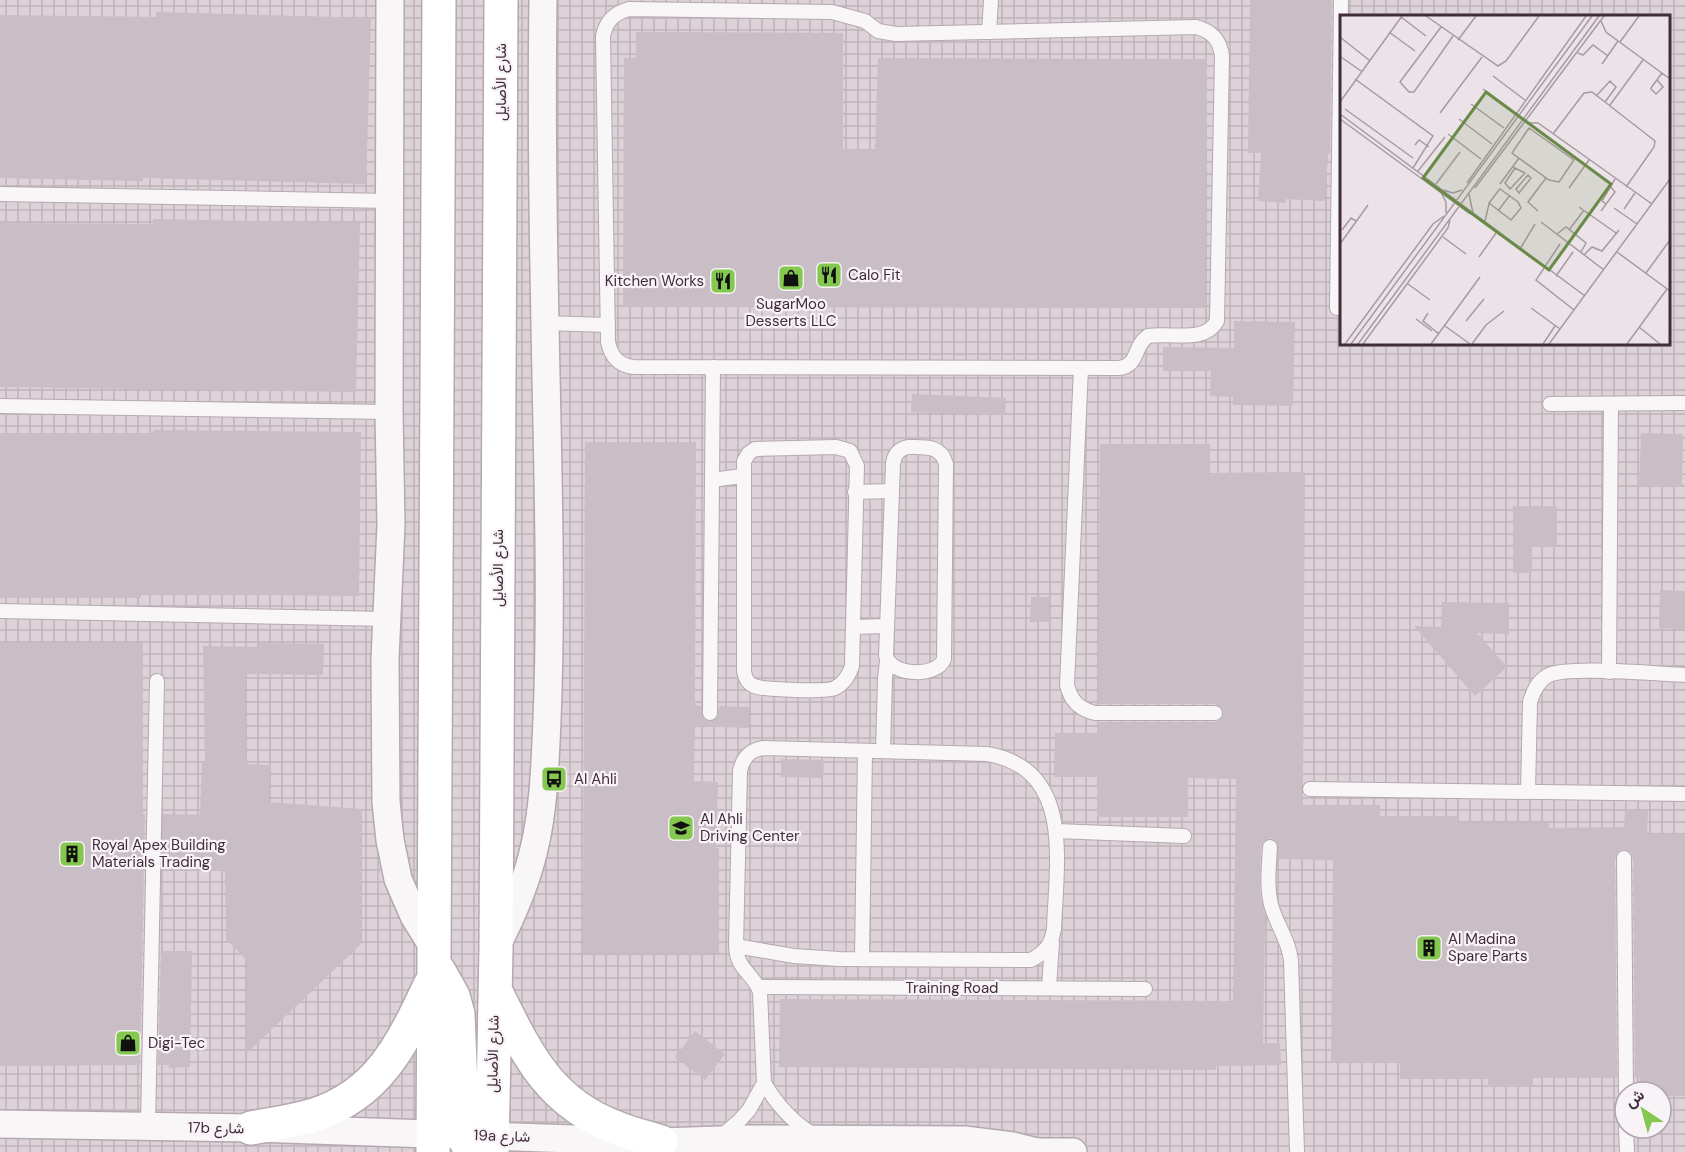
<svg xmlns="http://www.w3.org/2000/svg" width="1685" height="1152" viewBox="0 0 1685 1152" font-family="'DM Sans',Vazirmatn,sans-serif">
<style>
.industrial{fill:url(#industrial-grid);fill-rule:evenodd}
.building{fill:#cabec6}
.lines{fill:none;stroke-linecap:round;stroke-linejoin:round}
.service-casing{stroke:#b5a8b0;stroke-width:16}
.minor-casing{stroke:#b5a8b0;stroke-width:30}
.secondary-casing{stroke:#b5a8b0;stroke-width:36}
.service{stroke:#f9f6f8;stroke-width:14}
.minor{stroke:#f9f6f8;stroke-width:27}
.secondary{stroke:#fff;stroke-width:33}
.labels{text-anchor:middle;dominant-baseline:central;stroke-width:4.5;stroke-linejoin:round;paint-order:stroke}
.street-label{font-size:15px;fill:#422c3a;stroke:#f8f3f7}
.poi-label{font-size:15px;fill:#422c3a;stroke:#f8f3f7;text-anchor:start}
.inset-road{fill:none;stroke:#a79aa2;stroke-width:1.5}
.view{fill:#6a8a47;fill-opacity:0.15;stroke:#6a8a47;stroke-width:3}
.inset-edge{fill:none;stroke:#422c3a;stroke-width:3}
</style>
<defs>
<pattern id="industrial-grid" width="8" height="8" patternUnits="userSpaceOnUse" patternTransform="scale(1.5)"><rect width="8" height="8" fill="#ddd2d8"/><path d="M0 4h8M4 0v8" fill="none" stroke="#bfb4ba"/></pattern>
</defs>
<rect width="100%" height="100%" fill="#ebe3e8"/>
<path class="industrial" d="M0,0H1685V1152H0ZM1342,16H1668V344H1342ZM1625,1092H1661V1128H1625Z"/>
<g class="building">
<path d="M1250,0H1332L1330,154H1328L1325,201L1286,199V203L1258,201L1261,153H1248Z"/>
<path d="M156,12L371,18L366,184L143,178V181L0,178V15L156,17Z"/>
<path d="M636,32L843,33V149L875,150L878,58L1207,59L1205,308L623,307L624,58H636Z"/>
<path d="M153,219L360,223L356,392L0,387V223L153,224Z"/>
<path d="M1234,321L1295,322L1293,406L1233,405V397L1210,396L1211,371H1163V347L1234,348Z"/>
<path d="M912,394L1006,398L1005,415L911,412Z"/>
<path d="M153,430L361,432L359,596L141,594V598H0V433H153Z"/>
<path d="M1641,433L1683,434L1682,487L1639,486Z"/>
<path d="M585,442H696L695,705L701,706L702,717L709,722L717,718L719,706L749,707V728L695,726L694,781L718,782L716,848H719V953H583Z"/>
<path d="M1100,444H1210V473L1305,472L1303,783L1301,789L1303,805H1380V816H1458V823H1549V828L1624,827L1625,810L1648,811L1647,834H1685V1096H1661V1092H1640V1078H1635L1633,858L1631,853L1624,849L1619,851L1615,858L1617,1078H1533V1087H1488V1079H1400V1063L1331,1062L1333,860L1278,859V844L1270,838L1263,842L1261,846L1260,869V894L1265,915L1263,1043H1280L1281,1065L1216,1066V1070L779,1067L780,999L1233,1001L1236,779L1188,778V817H1097L1098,777H1054L1055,733H1098V722H1215L1220,720L1224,714L1222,708L1215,704H1098Z"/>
<path d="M1513,506H1557V547H1532V573H1513Z"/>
<path d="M1660,590L1685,591V629L1659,628Z"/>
<path d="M1031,597H1049V622H1030Z"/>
<path d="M1442,602L1509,603V634L1477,633L1507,667L1475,696L1414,626L1441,627Z"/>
<path d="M0,643H143V814H145L140,1065L0,1066Z"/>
<path d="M259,643L324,644L323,675L245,674L246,764L270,765L269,802L362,809V943L246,1054L247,961L226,939L225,871H203V857H162L163,814L200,815L202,762L205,763L203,646L259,647Z"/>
<path d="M781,759L824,760L823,778L781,777Z"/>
<path d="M161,951H192L190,1067L169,1068V1065H158Z"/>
<path d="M695,1031L725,1054L705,1080L675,1057Z"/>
</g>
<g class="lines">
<defs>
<g id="service">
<path d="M629,9L832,12L865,21L878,31L896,34L1196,27C1212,31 1220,40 1222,56L1217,321C1205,344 1169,332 1148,336C1133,346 1139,366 1119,368L633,367C618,365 611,356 608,342L603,36C606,21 614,13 629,9Z"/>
<path d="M989,32L991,0"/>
<path d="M0,194L390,201"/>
<path d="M1337,308L1341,0"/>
<path d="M544,323L608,325"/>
<path d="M1081,368L1067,685C1071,701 1079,709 1095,713H1215"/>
<path d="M1550,404L1685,403"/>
<path d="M0,406L389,412"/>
<path d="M836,447L850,451L857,466L852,666C849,675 845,683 835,688C827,692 763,690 754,686C747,683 745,678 744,671V461L749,453L755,449Z"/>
<path d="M908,447C925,447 941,445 946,464L944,659C937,678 891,676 886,656L893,464C894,454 899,449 908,447Z"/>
<path d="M712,480L742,476"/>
<path d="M855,492L892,491"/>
<path d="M0,611L386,619"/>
<path d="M853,627L887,626"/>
<path d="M1609,672L1611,404"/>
<path d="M710,713L713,367"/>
<path d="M883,751L885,678L887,661"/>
<path d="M1310,789L1685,794"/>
<path d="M1528,792L1530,702C1533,692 1537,682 1547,676C1565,665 1659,674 1685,675"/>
<path d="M1056,831L1184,836"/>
<path d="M1270,847C1269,866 1266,889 1272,908C1278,927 1289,941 1291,961L1297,1152"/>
<path d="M1624,858L1626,1092"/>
<path d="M862,959L865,751"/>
<path d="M759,987L1145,989"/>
<path d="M1049,988L1052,943"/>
<path d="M764,1083C777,1105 792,1122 814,1135"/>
<path d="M148,1126L157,681"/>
<path d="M1626,1128L1627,1152"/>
<path d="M720,1137L739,1121L749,1110L764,1083L760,992C753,972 737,971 736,946L740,771C743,757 750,750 764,748L987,754C1075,769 1056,863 1054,929C1051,945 1046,952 1031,960L839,959L794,956L736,946"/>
</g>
<g id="minor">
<path d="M390,0L389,412L391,525L385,659L386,802L390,840L398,879L414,916L435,950"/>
<path d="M496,947C512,916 526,884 534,849C544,808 545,763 547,720C551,621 549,522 547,423C544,282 541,141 543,0"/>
<path d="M0,1124L251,1128L661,1142L748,1139L964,1140L1013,1146L1037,1152"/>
<path d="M1035,1152H1073"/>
</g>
<g id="secondary">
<path d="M439,971L453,996L458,1014L463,1135L471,1152"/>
<path d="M497,994C527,1054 549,1103 617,1128C631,1134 646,1137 661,1142"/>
<path d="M251,1128C272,1124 294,1121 314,1115C380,1094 403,1042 430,985"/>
<path d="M433,1152L439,0"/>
<path d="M492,1152L496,948L501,0"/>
</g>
</defs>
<use href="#service" class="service-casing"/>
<use href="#minor" class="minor-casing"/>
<use href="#secondary" class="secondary-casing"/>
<use href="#service" class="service"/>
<use href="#minor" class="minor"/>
<use href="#secondary" class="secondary"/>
</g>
<defs>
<symbol id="restaurant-square" viewBox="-11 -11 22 22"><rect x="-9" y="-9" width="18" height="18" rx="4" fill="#84c850" stroke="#f8f3f7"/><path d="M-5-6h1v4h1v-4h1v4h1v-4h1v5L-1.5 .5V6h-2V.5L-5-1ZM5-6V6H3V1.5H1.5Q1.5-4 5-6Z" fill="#111"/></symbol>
<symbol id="shop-square" viewBox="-11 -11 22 22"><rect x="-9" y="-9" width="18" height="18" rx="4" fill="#84c850" stroke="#f8f3f7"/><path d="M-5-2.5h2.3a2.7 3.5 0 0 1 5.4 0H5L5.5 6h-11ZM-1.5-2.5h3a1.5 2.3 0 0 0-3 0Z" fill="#111"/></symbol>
<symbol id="bus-square" viewBox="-11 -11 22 22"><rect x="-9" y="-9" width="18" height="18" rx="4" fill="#84c850" stroke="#f8f3f7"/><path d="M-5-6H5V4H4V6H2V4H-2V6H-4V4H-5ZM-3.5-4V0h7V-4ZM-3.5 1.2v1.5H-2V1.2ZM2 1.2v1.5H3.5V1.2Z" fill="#111"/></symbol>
<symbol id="school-square" viewBox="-11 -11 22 22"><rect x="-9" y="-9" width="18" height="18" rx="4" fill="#84c850" stroke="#f8f3f7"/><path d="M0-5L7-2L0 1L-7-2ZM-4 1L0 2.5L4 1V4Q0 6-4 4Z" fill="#111"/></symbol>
<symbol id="building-square" viewBox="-11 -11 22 22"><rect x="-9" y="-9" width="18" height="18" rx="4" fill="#84c850" stroke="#f8f3f7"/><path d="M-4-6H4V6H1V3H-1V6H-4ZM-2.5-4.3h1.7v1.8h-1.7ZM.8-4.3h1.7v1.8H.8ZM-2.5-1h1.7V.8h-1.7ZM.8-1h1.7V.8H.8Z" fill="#111"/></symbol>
</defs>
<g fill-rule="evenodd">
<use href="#restaurant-square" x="814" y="260" width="30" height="30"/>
<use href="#shop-square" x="776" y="263" width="30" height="30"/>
<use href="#restaurant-square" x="708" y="266" width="30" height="30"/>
<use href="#bus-square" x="539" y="764" width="30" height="30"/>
<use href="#school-square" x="666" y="813" width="30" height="30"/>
<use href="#building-square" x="57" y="839" width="30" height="30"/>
<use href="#building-square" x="1414" y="933" width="30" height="30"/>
<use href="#shop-square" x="113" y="1028" width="30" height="30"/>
</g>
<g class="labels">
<g class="street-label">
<text transform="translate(501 82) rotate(-90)">شارع الأصايل</text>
<text transform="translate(498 568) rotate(-90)">شارع الأصايل</text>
<text x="952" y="988">Training Road</text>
<text transform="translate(493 1054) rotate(-89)">شارع الأصايل</text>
<text transform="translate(216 1128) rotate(1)">17b شارع</text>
<text transform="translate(502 1136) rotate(2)">19a شارع</text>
</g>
<g class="poi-label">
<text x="848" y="275">Calo Fit</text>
<text x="704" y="281" text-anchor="end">Kitchen Works</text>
<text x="791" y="304" text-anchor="middle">SugarMoo<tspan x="791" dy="17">Desserts LLC</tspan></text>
<text x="574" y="779">Al Ahli</text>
<text x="700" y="819">Al Ahli<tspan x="700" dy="17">Driving Center</tspan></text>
<text x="92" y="845">Royal Apex Building<tspan x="92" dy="17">Materials Trading</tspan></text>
<text x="1448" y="939">Al Madina<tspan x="1448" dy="17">Spare Parts</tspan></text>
<text x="148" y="1043">Digi-Tec</text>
</g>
</g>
<g transform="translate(1340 15)">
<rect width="330" height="330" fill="#ebe3e8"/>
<path class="inset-road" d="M86,1L158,51L166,46L199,1M61,2L86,21M261,6L266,17L330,64M101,12L60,67L69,77H74L113,21M49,17L75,36M0,22L29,45M118,25L136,1M280,27L299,1M238,38L243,40L253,30L268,41M1,42L21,56M262,49L278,26M153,61L185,85M15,64L93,121L73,153M317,65L323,72L316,79L311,74V73L322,58M143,74L175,98M257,80L270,66L276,72L265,87M0,87L62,1M131,89L164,113M270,90L303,45M5,94L73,143M100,98L142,42M0,99L245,281M0,104L130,199M119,104L152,129M186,108H198L312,189M189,113L234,145L219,167L209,165L172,138ZM108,119L141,144M213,119L244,78L252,77L265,87L315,126L314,132L286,172M75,130L79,125L89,132M173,152L185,158L170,174L165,168L175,153M78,156L105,122M188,160L191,163L179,178L176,174ZM127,168L246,1M96,169L120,137M160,169L179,143M135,173L264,1M229,173L249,145M103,175L113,178L122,175M100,176L106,187V198M129,179L133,198M266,189L262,186L275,164M239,192L276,218M274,193L297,209M284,194L295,178M158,196L170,180M198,196L188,187L206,163M261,196L275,177L270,171M145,206L149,189V188L159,175L160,174L178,187L181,193L171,205L149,188M201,207L264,255M2,215L11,203L16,206M229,215L244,195M217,219L226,212L246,228L241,237M103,222L126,239M0,229L28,190M220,229L196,265L234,295M180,234L195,209M277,237L330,276M244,240L252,232L262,236L279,215M139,242L156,218M306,258L330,225M216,261L233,237M68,269L90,285M191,293L220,314M88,298L83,306L99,319M76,304L92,316M126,306L144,284M105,311L130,329M299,312L320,329M5,329L93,209L104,201M11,329L252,1M18,329L259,1M23,329L108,213L110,205M91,329L140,262M132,329L146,310L164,296M203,329L215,311M209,329L330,164M287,329L327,274"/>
<path class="view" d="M146,77L271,169L209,255L83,163Z"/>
<rect width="330" height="330" class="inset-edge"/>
</g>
<g transform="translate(1643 1110) rotate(324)"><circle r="28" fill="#f8f3f7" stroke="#afa3ab" stroke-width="1.5"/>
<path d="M0-4.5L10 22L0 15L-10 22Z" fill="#84c850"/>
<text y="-9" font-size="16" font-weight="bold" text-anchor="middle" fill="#422c3a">ش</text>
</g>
</svg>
